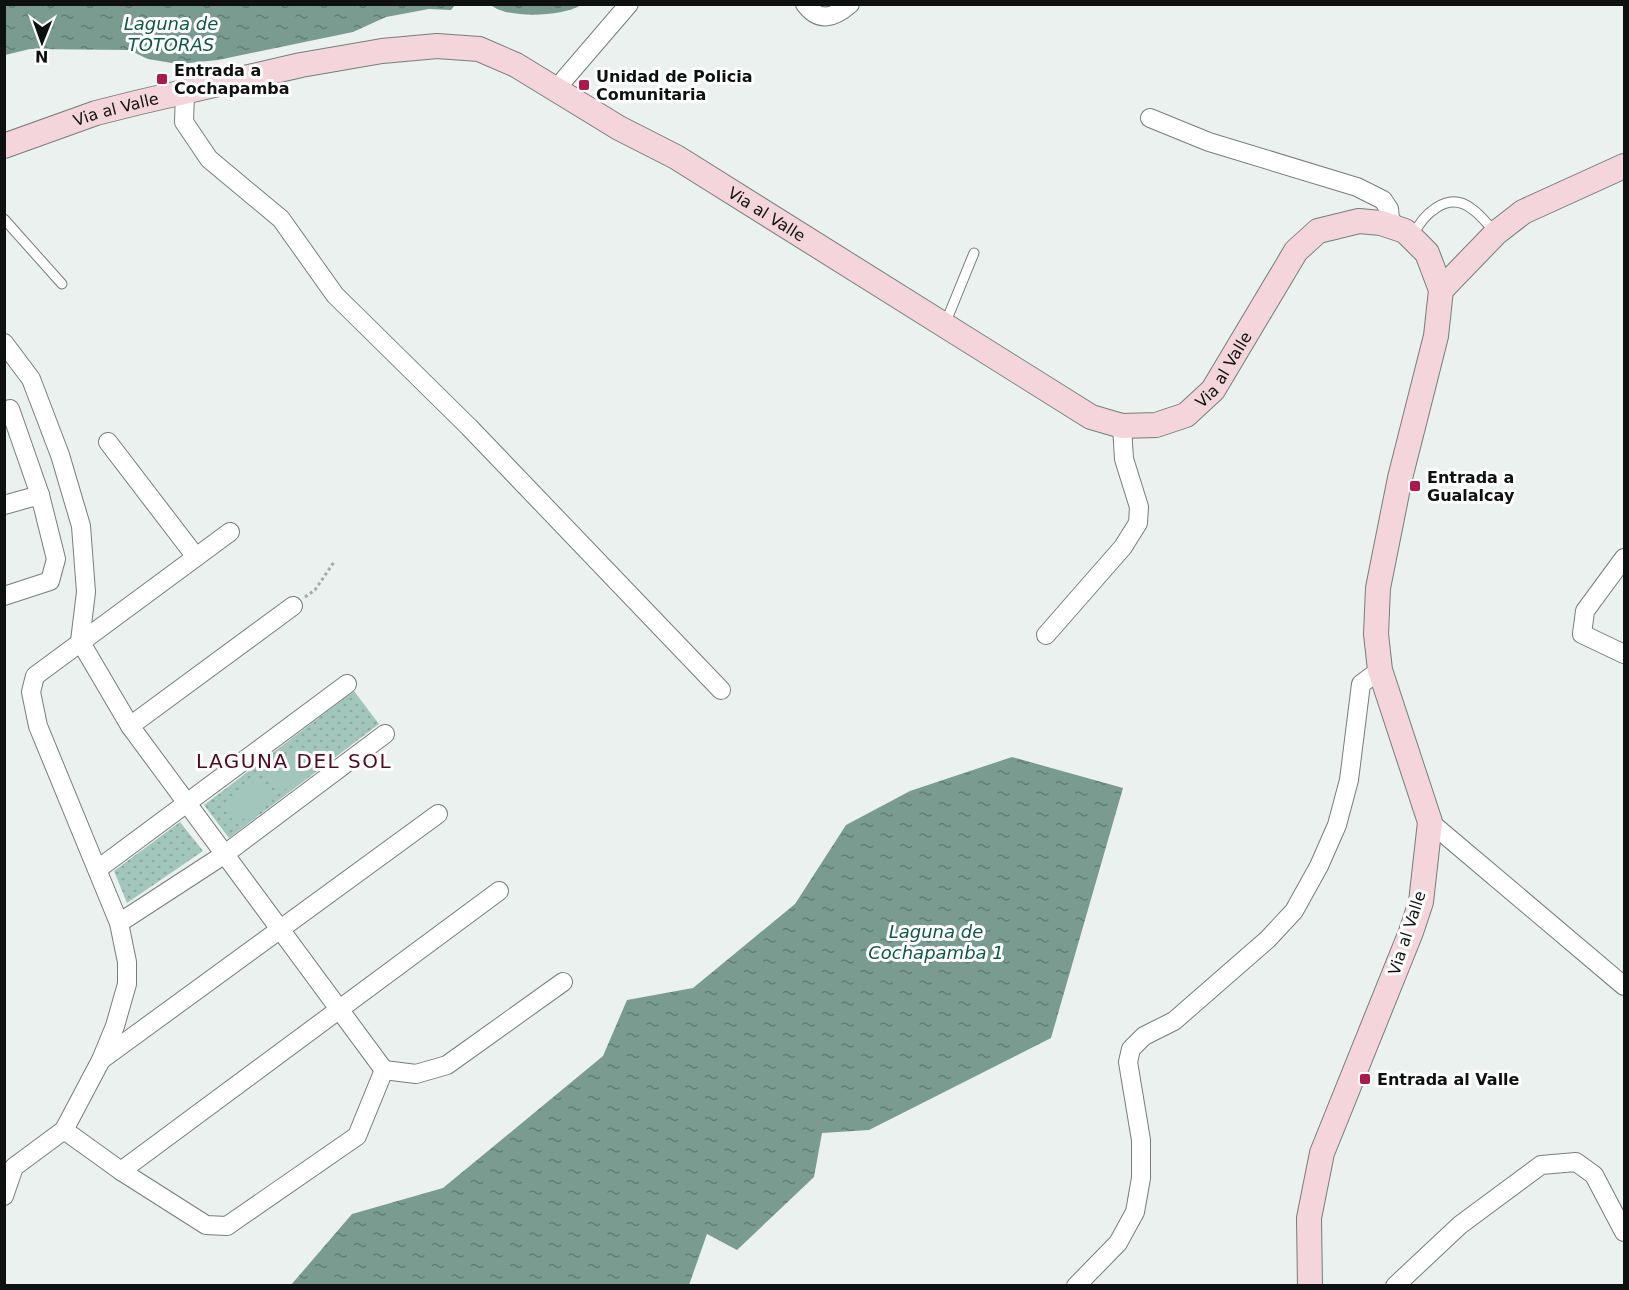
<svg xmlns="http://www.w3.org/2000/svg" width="1629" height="1290" viewBox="0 0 1629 1290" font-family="'DejaVu Sans',sans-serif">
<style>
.grass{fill:url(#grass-dots)}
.pitch{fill:#a2c6bb}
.water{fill:url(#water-ripples)}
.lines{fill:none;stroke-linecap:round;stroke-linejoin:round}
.lane-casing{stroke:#777d7b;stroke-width:11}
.street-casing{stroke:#777d7b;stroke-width:20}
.secondary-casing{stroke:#777d7b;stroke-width:26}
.path{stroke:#a5aaa8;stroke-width:3;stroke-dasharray:3 3;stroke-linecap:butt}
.lane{stroke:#fff;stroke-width:9}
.street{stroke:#fff;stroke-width:18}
.secondary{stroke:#f4d5dc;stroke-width:24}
.poi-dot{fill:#ab194e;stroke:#fff;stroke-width:2}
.labels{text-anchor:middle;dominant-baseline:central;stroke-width:6;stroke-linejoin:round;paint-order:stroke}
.poi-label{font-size:16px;font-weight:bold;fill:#0f1110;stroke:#fff;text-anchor:start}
.street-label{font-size:16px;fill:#0f1110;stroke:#fff}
.water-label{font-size:18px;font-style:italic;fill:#105647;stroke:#fff}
.quarter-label{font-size:20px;letter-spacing:1.5px;fill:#4f0a21;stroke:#fff}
</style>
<defs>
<pattern id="grass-dots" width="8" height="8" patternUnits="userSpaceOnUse" patternTransform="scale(1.5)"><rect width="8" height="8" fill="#a2c6bb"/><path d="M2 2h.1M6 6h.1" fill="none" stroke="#8aa9a0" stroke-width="1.8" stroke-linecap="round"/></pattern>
<pattern id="water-ripples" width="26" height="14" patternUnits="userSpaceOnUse" patternTransform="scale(1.5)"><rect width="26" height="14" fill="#799b90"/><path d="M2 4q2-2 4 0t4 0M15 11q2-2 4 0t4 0" fill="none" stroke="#627d74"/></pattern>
</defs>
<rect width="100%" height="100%" fill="#ebf1ef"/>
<g class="grass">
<path d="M354,691L379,724L229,838L204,805Z"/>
<path d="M180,822L203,851L127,903L114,871Z"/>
</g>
<g class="pitch">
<path d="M303,747L317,766L280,793L266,773Z"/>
<path d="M259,779L273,798L236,824L222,805Z"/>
</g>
<g class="water">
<path d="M4,5L5,4L455,5L451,10L429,9L386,17L353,32L218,60L178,64L148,59L129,50L30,49L5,55Z"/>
<path d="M491,5H581C562,17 507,19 491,5Z"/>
<path d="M1012,757L1123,788L1051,1038L869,1130L822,1133L814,1177L737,1250L707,1234L689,1285H291L352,1214L443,1188L603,1056L627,1000L693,988L795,904L846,825L910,791Z"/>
</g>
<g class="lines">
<defs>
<g id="lane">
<path d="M4,219L62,284"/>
<path d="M1412,237C1422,216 1447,189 1472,209C1481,215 1488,225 1496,233"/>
<path d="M945,324L974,253"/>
</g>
<g id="street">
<path d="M805,4C819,23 834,18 850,4"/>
<path d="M556,89L629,4"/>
<path d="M185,92L184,122L209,159L281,219L335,295L469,427L721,690"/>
<path d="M1150,118L1209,142L1357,187L1383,200L1389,209L1390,219L1401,231"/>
<path d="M4,343L31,379L60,455L81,526L86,592L80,641L130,726L384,1070"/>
<path d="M108,442L196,557"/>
<path d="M4,505L40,495"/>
<path d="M1624,558L1585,611L1582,634L1624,654"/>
<path d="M4,596L50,581L56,559L40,495L10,409"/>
<path d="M1046,635L1123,547L1138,523L1139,507L1124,459L1122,426"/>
<path d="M130,726L293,606"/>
<path d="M1430,822L1624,986"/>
<path d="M98,869L347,684"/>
<path d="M119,923L225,854L385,734"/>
<path d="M101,1060L438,814"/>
<path d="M64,1130L121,1171L206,1225L227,1226L357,1136L384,1070L416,1074L447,1065L563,982"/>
<path d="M121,1171L499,891"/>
<path d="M4,1196L14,1167L64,1130L101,1060L115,1026L127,984V962L119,923L38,726L31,692L35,676L230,532"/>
<path d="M1076,1286L1118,1243L1135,1212L1141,1178V1140L1128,1062L1131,1049L1144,1036L1174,1021L1268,939L1294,911L1319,866L1337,825L1349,780L1361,684L1380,670"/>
<path d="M1395,1286L1460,1225L1541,1165L1576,1162L1594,1175L1624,1232"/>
</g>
<g id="secondary">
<path id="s1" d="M4,146L96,113L140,102L301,65L382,51L437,46L479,49L516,65L619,128L676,157L1091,417L1122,426L1156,425L1186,415L1213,390L1296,251L1318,231L1359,221L1381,223L1405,231L1427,253L1441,290L1436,336L1400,478L1378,588L1376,634L1380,670L1430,822L1421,902L1411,932L1322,1153L1309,1218L1310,1286"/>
<path d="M1441,290L1496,233L1523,212L1624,166"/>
</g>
</defs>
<use href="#lane" class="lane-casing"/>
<use href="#street" class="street-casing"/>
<use href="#secondary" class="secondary-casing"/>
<path class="path" d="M305,597L315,590L334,562"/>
<use href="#lane" class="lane"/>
<use href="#street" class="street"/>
<use href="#secondary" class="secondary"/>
</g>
<g class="poi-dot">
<rect x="156" y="73" width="12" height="12" rx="3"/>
<rect x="578" y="79" width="12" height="12" rx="3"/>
<rect x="1409" y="480" width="12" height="12" rx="3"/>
<rect x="1359" y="1073" width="12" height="12" rx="3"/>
</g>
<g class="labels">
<g class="poi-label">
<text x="174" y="70">Entrada a<tspan x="174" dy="18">Cochapamba</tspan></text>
<text x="596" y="76">Unidad de Policia<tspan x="596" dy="18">Comunitaria</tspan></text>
<text x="1427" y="477">Entrada a<tspan x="1427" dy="18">Gualalcay</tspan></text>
<text x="1377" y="1079">Entrada al Valle</text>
</g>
<g class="street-label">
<text stroke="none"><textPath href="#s1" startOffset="118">Via al Valle</textPath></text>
<text stroke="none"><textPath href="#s1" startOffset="820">Via al Valle</textPath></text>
<text stroke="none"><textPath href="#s1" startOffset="1360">Via al Valle</textPath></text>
<text transform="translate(1407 933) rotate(-72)">Via al Valle</text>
</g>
<g class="water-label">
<text x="171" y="23">Laguna de<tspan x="171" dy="21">TOTORAS</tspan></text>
<text x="936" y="931">Laguna de<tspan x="936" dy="21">Cochapamba 1</tspan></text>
</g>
<g class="quarter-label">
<text x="294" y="761">LAGUNA DEL SOL</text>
</g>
</g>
<rect width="1629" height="1290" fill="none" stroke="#0f1110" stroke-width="12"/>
<g transform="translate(42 42) rotate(181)" stroke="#ffffff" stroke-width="4.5" paint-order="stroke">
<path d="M0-4.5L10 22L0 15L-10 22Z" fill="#0f1110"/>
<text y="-9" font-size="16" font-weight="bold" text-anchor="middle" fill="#0f1110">N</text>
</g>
</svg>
